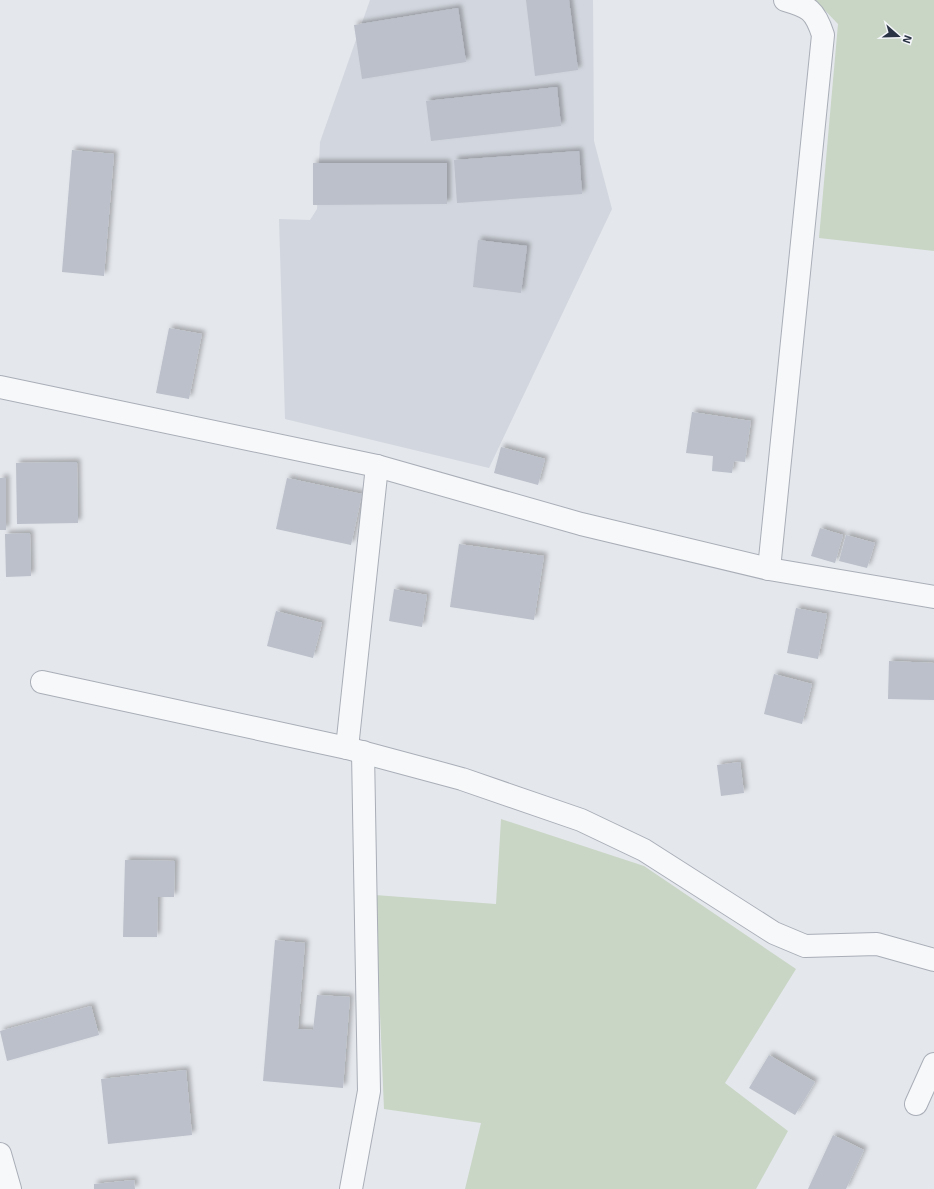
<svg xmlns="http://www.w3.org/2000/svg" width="934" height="1189" viewBox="0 0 934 1189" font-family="'Exo 2',sans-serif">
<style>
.built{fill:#d2d6de}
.green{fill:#c9d6c5}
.building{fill:#bbc0ca;filter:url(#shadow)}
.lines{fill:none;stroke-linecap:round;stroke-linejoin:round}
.minor-casing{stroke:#a9aeb7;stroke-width:24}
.minor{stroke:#f7f8fa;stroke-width:22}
</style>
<defs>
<filter id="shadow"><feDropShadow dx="3.5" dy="-3.5" stdDeviation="2" flood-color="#0004"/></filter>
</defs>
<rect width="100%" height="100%" fill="#e4e7ec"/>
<path class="built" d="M370,0H593L594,141L612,209L489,468L285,419L279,219L310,220L317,209L320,142Z"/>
<g class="green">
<path d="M815,0H934V251L819,238L838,24Z"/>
<path d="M501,819L644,866L796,969L725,1083L788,1131L756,1189H465L481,1123L384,1109L375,895L496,904Z"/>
</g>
<g class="building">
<path d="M526,0H569L578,70L535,76Z"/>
<path d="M458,8L466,62L362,79L354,25Z"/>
<path d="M557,87L561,126L431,141L426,101Z"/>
<path d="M72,150L114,154L104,276L62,272Z"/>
<path d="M579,151L582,194L457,203L454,160Z"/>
<path d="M313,163H447V204L313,205Z"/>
<path d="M478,240L527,246L521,293L473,287Z"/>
<path d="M169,328L202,334L189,399L156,393Z"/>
<path d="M692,412L751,421L745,462L734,461L732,473L712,471L713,456L686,453Z"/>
<path d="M501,447L545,459L538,485L494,473Z"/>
<path d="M77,462L78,523L17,524L16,463Z"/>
<rect x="0" y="478" width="6" height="52"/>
<path d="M287,478L362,494L351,545L276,529Z"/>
<path d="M820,528L843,535L835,563L811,556Z"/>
<path d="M30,533L31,576L6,577L5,534Z"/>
<path d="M846,535L875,543L867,568L839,561Z"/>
<path d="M459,544L544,556L534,620L450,607Z"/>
<path d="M394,589L427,595L422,627L389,621Z"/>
<path d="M796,608L827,614L818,659L787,653Z"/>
<path d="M276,611L322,623L313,658L267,646Z"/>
<path d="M889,661L934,663V700L888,699Z"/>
<path d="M774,674L812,684L802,724L764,714Z"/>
<path d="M740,762L744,793L721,796L717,765Z"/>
<path d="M125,860L175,861L174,897H158L157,937H123Z"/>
<path d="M275,940L305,943L298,1029L313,1030L317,995L350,997L343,1088L263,1081Z"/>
<path d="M91,1006L99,1035L7,1061L0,1031Z"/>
<path d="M769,1055L815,1082L795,1115L749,1088Z"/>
<path d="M186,1070L192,1135L108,1144L101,1079Z"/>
<path d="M833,1135L864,1150L846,1189H808Z"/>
<path d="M134,1180L135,1189H94V1184Z"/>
</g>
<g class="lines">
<defs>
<g id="minor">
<path d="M0,387L377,466L581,524L769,569L934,597"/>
<path d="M769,569L823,35C815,10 809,7 785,0"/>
<path d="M42,682L347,748L462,779L581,820L644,850L774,933L805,946L877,944L934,960"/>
<path d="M347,748L377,466"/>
<path d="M916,1104L934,1064"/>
<path d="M0,1154L10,1189"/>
<path d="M351,1189L369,1091L363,752"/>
</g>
</defs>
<use href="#minor" class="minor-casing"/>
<use href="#minor" class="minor"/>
</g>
<g transform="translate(898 36) rotate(110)" stroke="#f4f6f9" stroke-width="3" paint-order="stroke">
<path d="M0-3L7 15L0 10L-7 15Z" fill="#2b3445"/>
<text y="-6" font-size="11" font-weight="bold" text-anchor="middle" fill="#2b3445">N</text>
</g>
</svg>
